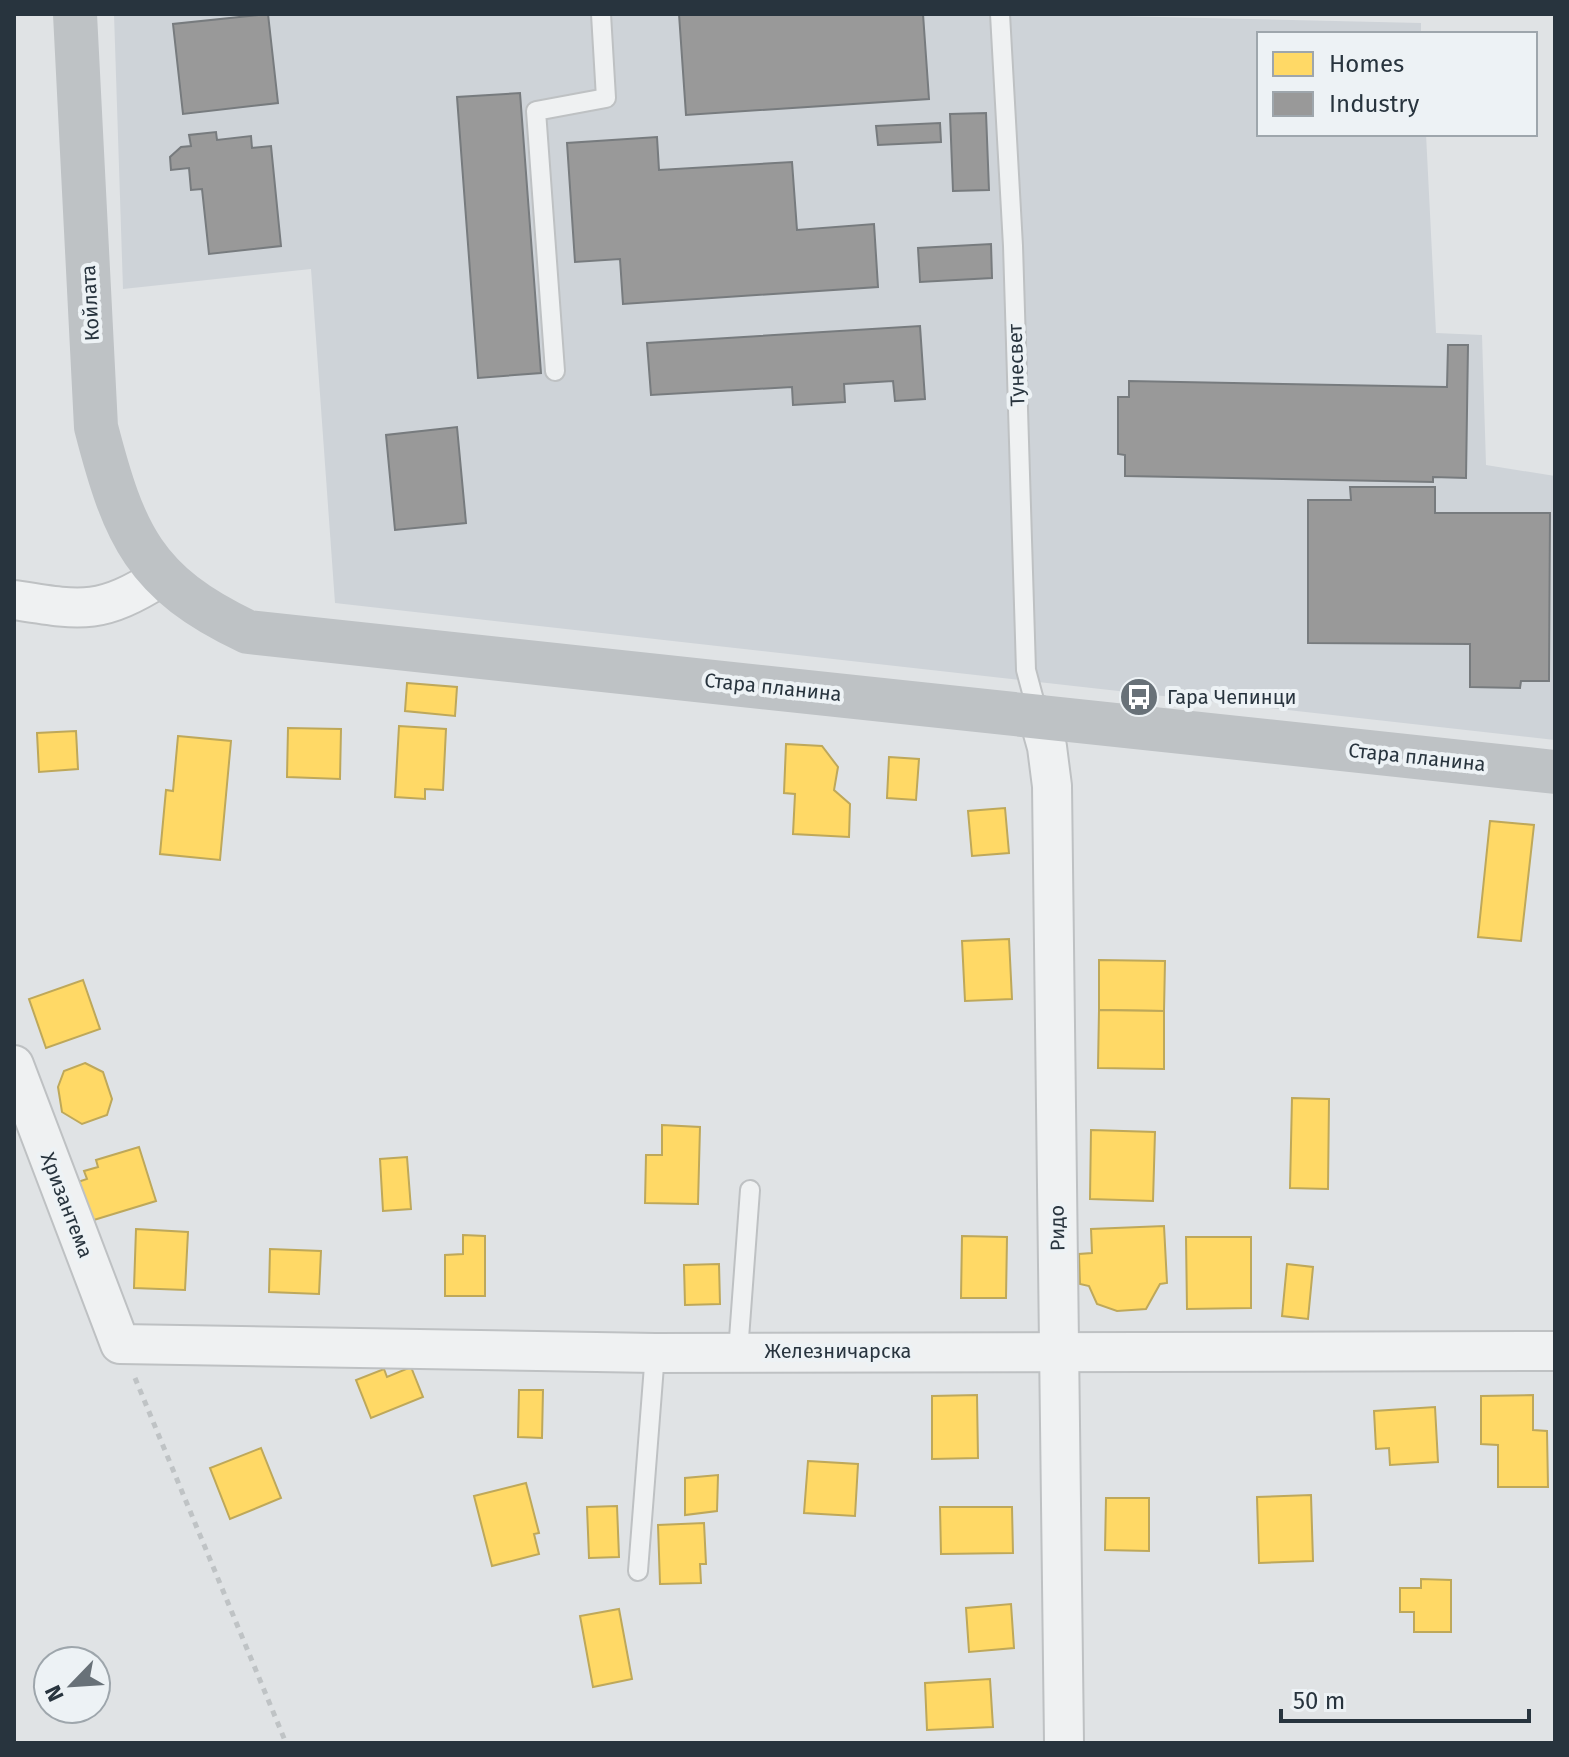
<svg xmlns="http://www.w3.org/2000/svg" width="1569" height="1757" viewBox="0 0 1569 1757" font-family="'Fira Sans',sans-serif">
<style>
.built{fill:#ced3d8}
.homes{fill:#ffd966;stroke:#bea85a;stroke-width:2}
.industry{fill:#999;stroke:#777b7e;stroke-width:2}
.lines{fill:none;stroke-linecap:round;stroke-linejoin:round}
.lane-casing{stroke:#bec1c3;stroke-width:22}
.street-casing{stroke:#bec1c3;stroke-width:42}
.path{stroke:#bfc3c5;stroke-width:5;stroke-dasharray:6 6;stroke-linecap:butt}
.lane{stroke:#eff1f2;stroke-width:18}
.street{stroke:#eff1f2;stroke-width:38}
.secondary{stroke:#bec2c5;stroke-width:44}
.labels{text-anchor:middle;dominant-baseline:central;stroke-width:8;stroke-linejoin:round;paint-order:stroke}
.street-label{font-size:20px;fill:#28343e;stroke:#edf2f5}
.poi-label{font-size:20px;fill:#28343e;stroke:#edf2f5;text-anchor:start}
</style>
<rect width="100%" height="100%" fill="#e0e3e5"/>
<path class="built" d="M114,14H1026L1421,23V34H1259V134H1426L1436,333L1482,335L1486,465L1555,476V740L335,603L311,269L123,289Z"/>
<g class="homes">
<path d="M407,683L457,687L455,716L405,711Z"/>
<path d="M399,726L446,729L443,790L425,789V799L395,797Z"/>
<path d="M288,728L341,729L340,779L287,777Z"/>
<path d="M76,731L78,769L39,772L37,733Z"/>
<path d="M178,736L231,741L220,860L160,854L166,790L173,791Z"/>
<path d="M786,744L822,746L838,767L834,790L850,804L849,837L793,834L795,794L784,793Z"/>
<path d="M889,757L919,759L916,800L887,798Z"/>
<path d="M1005,808L1009,853L972,856L968,811Z"/>
<path d="M1490,821L1534,825L1521,941L1478,937Z"/>
<path d="M1009,939L1012,999L965,1001L962,941Z"/>
<path d="M1099,960L1165,961L1164,1011L1099,1010Z"/>
<path d="M83,980L100,1029L46,1048L29,999Z"/>
<path d="M1099,1010L1164,1011V1069L1098,1068Z"/>
<path d="M85,1063L103,1072L112,1099L107,1115L82,1124L62,1112L58,1087L64,1071Z"/>
<path d="M1292,1098L1329,1099L1328,1189L1290,1188Z"/>
<path d="M662,1125L700,1127L698,1204L645,1203L646,1155H662Z"/>
<path d="M1091,1130L1155,1132L1153,1201L1090,1199Z"/>
<path d="M139,1147L156,1201L84,1223L72,1184L87,1179L84,1171L98,1167L96,1160Z"/>
<path d="M407,1157L411,1209L383,1211L380,1159Z"/>
<path d="M1164,1226L1167,1283L1160,1284L1146,1309L1117,1311L1097,1304L1089,1286L1080,1284L1079,1254L1092,1253L1091,1229Z"/>
<path d="M136,1229L188,1232L185,1290L134,1288Z"/>
<path d="M463,1235L485,1236V1296H445V1255L463,1254Z"/>
<path d="M962,1236L1007,1237L1006,1298H961Z"/>
<path d="M1186,1237H1251V1308L1187,1309Z"/>
<path d="M270,1249L321,1251L319,1294L269,1292Z"/>
<path d="M719,1264L720,1304L685,1305L684,1265Z"/>
<path d="M1287,1264L1313,1267L1308,1319L1282,1316Z"/>
<path d="M411,1367L423,1397L371,1418L356,1380L384,1369L387,1377Z"/>
<path d="M519,1390H543L542,1438L518,1437Z"/>
<path d="M977,1395L978,1458L932,1459V1396Z"/>
<path d="M1533,1395V1430L1547,1431L1548,1487H1498V1445L1481,1444V1396Z"/>
<path d="M1435,1407L1438,1462L1390,1465L1389,1448L1376,1449L1374,1411Z"/>
<path d="M261,1448L281,1498L230,1519L210,1468Z"/>
<path d="M808,1461L858,1464L855,1516L804,1513Z"/>
<path d="M718,1475L717,1511L685,1515V1478Z"/>
<path d="M526,1483L539,1533L534,1534L539,1554L492,1566L474,1496Z"/>
<path d="M1311,1495L1313,1561L1259,1563L1257,1497Z"/>
<path d="M1106,1498H1149V1551L1105,1550Z"/>
<path d="M617,1506L619,1557L589,1558L587,1507Z"/>
<path d="M940,1507H1012L1013,1553L941,1554Z"/>
<path d="M704,1523L706,1564H700L701,1583L660,1584L658,1525Z"/>
<path d="M1421,1579L1451,1580V1632H1414V1612H1400V1588H1421Z"/>
<path d="M1011,1604L1014,1648L969,1652L966,1608Z"/>
<path d="M619,1609L632,1679L593,1687L580,1616Z"/>
<path d="M990,1679L993,1727L927,1730L925,1683Z"/>
</g>
<g class="industry">
<path d="M268,14L278,103L183,114L173,24Z"/>
<path d="M679,14H923L929,99L686,115Z"/>
<path d="M520,93L541,373L478,378L457,97Z"/>
<path d="M986,113L989,190L953,191L950,114Z"/>
<path d="M940,123L941,142L878,145L876,126Z"/>
<path d="M216,132L217,140L251,136L252,148L271,146L281,246L209,254L202,189L191,190L189,168L171,170L170,157L181,147L191,146L189,135Z"/>
<path d="M657,137L659,170L792,162L797,230L874,224L878,287L623,304L620,259L575,262L567,143Z"/>
<path d="M991,244L992,278L920,282L918,248Z"/>
<path d="M920,326L925,399L895,401L893,381L844,384L845,402L793,405L792,387L651,395L647,343Z"/>
<path d="M1448,345H1468L1466,478L1433,477V482L1125,476V455L1118,454V397H1129V381L1447,387Z"/>
<path d="M457,427L466,523L395,530L386,435Z"/>
<path d="M1350,487H1435V513H1550L1549,681H1521L1520,688L1470,687V644L1308,643V500H1351Z"/>
</g>
<g class="lines">
<defs>
<g id="lane">
<path d="M1000,14L1013,246L1026,670L1038,715"/>
<path d="M555,371L536,111L606,98L601,14"/>
<path d="M738,1352L750,1190"/>
<path d="M638,1571L655,1353"/>
</g>
<g id="street">
<path d="M14,600C83,611 100,615 161,577"/>
<path d="M1038,715L1047,747L1052,786L1064,1743"/>
<path d="M14,1065L120,1344L655,1353L1555,1351"/>
</g>
</defs>
<use href="#lane" class="lane-casing"/>
<use href="#street" class="street-casing"/>
<path class="path" d="M135,1378L286,1743"/>
<use href="#lane" class="lane"/>
<use href="#street" class="street"/>
<path class="secondary" d="M75,14L96,427C124,535 144,583 248,632L1555,772"/>
</g>
<defs>
<symbol id="bus-disc" viewBox="-11 -11 22 22"><circle r="9.5" fill="#687178" stroke="#edf2f5"/><path d="M-5-6H5V4H4V6H2V4H-2V6H-4V4H-5ZM-3.5-4V0h7V-4ZM-3.5 1.2v1.5H-2V1.2ZM2 1.2v1.5H3.5V1.2Z" fill="#fff"/></symbol>
</defs>
<g fill-rule="evenodd">
<use href="#bus-disc" x="1117" y="675" width="44" height="44"/>
</g>
<g class="labels">
<g class="street-label">
<text transform="translate(90 303) rotate(-93)">Койлата</text>
<text transform="translate(1016 365) rotate(-92)">Тунесвет</text>
<text transform="translate(773 687) rotate(6)">Стара планина</text>
<text transform="translate(1417 757) rotate(6)">Стара планина</text>
<text transform="translate(67 1205) rotate(69)">Хризантема</text>
<text transform="translate(1057 1228) rotate(-91)">Ридо</text>
<text x="838" y="1351">Железничарска</text>
</g>
<g class="poi-label">
<text x="1167" y="697">Гара Чепинци</text>
</g>
</g>
<rect width="1569" height="1757" fill="none" stroke="#28343e" stroke-width="32"/>
<rect x="1257" y="32" width="280" height="104" fill="#edf2f5" stroke="#9ea6ac" stroke-width="2"/>
<rect x="1273" y="52" width="40" height="24" fill="#ffd966" stroke="#9ea6ac" stroke-width="2"/>
<text x="1329" y="72" font-size="24" fill="#28343e">Homes</text>
<rect x="1273" y="92" width="40" height="24" fill="#999999" stroke="#9ea6ac" stroke-width="2"/>
<text x="1329" y="112" font-size="24" fill="#28343e">Industry</text>
<g transform="translate(72 1685) rotate(245)"><circle r="38" fill="#edf2f5" stroke="#9ea6ac" stroke-width="2"/>
<path d="M0-6L14 30L0 20L-14 30Z" fill="#687178"/>
<text y="-12" font-size="22" font-weight="bold" text-anchor="middle" fill="#28343e">N</text>
</g>
<path d="M1281 1709v12h248v-12" fill="none" stroke="#28343e" stroke-width="4"/>
<text x="1293" y="1709" font-size="24" fill="#28343e" stroke="#edf2f5" stroke-width="6" paint-order="stroke">50 m</text>
</svg>
